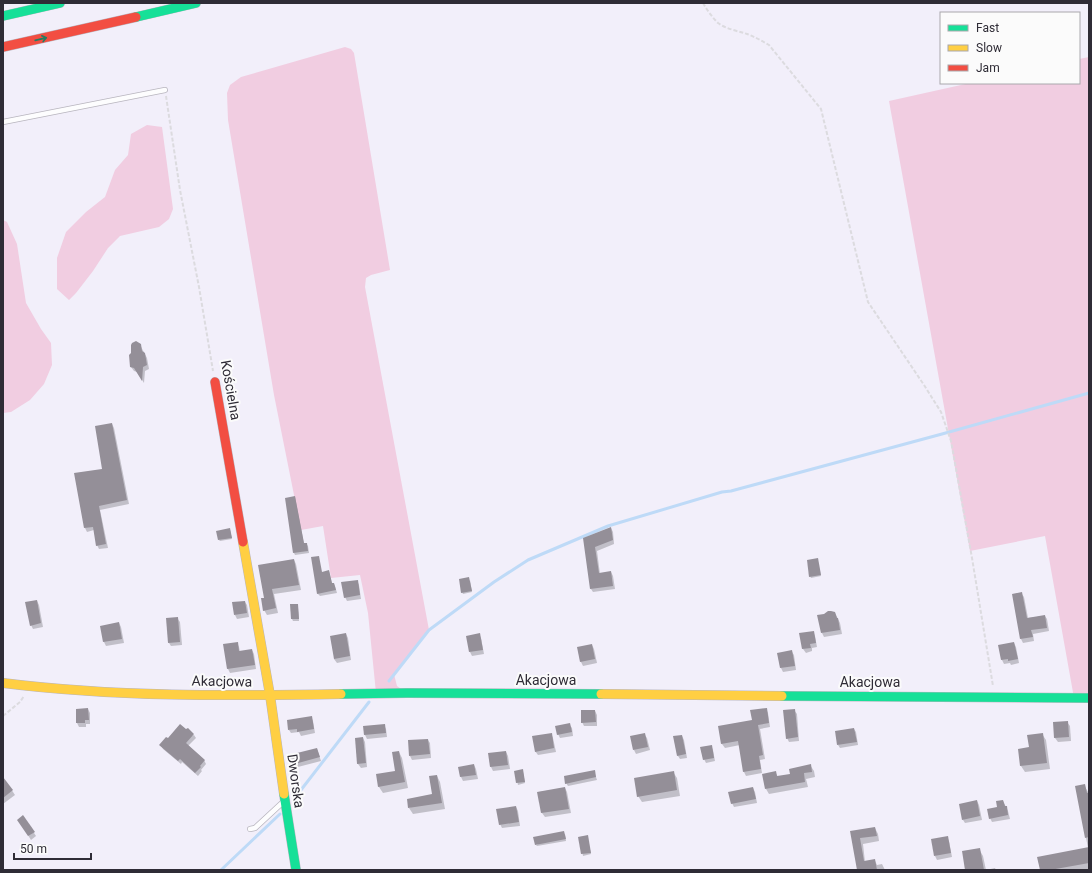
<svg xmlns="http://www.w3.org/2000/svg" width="1092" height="873" viewBox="0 0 1092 873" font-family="Roboto,sans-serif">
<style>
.green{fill:#f1cde1}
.shadow{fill:#0003}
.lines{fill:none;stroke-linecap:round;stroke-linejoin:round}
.stream{stroke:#bedaf7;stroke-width:3}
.building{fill:#948f98}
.lane-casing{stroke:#b8b5be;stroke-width:6}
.fast-casing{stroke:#b8b5be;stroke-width:10}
.slow-casing{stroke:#b8b5be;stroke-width:10}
.jam-casing{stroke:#b8b5be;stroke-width:10}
.path{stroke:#dcdbdf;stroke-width:2;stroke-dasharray:4 2;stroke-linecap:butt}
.lane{stroke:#fdfdfe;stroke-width:4.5}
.fast{stroke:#16e098;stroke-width:9}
.slow{stroke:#ffcf43;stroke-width:9}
.jam{stroke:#f24e42;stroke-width:9}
.oneway{stroke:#247d62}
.labels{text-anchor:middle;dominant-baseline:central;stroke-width:4;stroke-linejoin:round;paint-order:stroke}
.street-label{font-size:14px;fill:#2f2c36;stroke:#fbfbfb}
</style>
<rect width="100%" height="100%" fill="#f2effa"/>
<g class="green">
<path d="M345,47L351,49L354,53L390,270L371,275L366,278L365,287L429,630L394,674L397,686L407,693H376L368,613L360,575L331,578L323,526L301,530L274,395L228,120L227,93L230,85L241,77Z"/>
<path d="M1089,57V698H1074L1045,536L970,551L889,101L970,83H1079V59Z"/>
<path d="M147,125L162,127L173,209L169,219L159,227L120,236L108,248L93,271L76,293L69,300L57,289V258L66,232L86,212L105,197L115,170L128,155L131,134Z"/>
<path d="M3,220L7,222L17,244L26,303L41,329L51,343L52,365L44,384L30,400L11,412L3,413Z"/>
</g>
<g class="shadow">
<path d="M139,343L147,358L149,369L145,371L144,383L137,372L134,371L131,367L132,353Z"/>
<path d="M112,424L114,428L129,504L100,510L108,548L99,549L97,545L94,530L87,532L85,528L104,470Z"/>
<path d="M295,497L304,544H306L308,546L309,553L295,555L294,553L286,499Z"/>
<path d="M611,528L613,532L614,544L597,551L600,574L611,572L613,576L615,589L593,592L591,589L584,539Z"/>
<path d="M230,530L232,539L220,541L219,540Z"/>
<path d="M294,560L296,564L301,590L274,594L278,613L267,615L264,610L265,598Z"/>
<path d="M818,561L821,576L811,578L810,576Z"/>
<path d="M329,571L332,584H334L335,586L337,593L320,596L318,594L322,573Z"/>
<path d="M470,580L472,592L463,594L462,592Z"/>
<path d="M357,581L359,585L361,599L347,601L345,597Z"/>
<path d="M1021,593L1024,597L1028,618L1045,616L1047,619L1049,631L1033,634L1034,641L1023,643L1021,639Z"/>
<path d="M37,601L39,605L43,627L33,629L31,625Z"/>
<path d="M245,602L247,605L249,617L237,619L235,615Z"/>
<path d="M291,605H298V607L299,621H293L292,619Z"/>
<path d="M835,613L840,623L842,634L824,637L822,633Z"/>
<path d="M177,618L180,622L182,645L171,646L169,643Z"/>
<path d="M119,623L121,627L124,643L106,646L104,642L101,627Z"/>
<path d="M813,632L815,636L817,647L812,648V651L806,653L803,649Z"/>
<path d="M346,634L348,638L351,660L337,663L334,659Z"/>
<path d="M479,634L481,638L484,654L472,656L470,652Z"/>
<path d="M237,643L239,647L240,652L252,650L254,654L256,669L230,673L228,669L224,645Z"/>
<path d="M1014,643L1016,647L1019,663L1011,665L1010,663L1004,664L1002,660L999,646Z"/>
<path d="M592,645L594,649L597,663L583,666L581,662L578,648Z"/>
<path d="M792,652L794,655L796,670L783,672L781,668L779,654Z"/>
<path d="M88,709L90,713V724H86V727H79L77,723V710Z"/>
<path d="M766,709L768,713L770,727L760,729L765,759L760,760L762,773L746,776L744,772L740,745L725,748L722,744L719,727L753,721Z"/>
<path d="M794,710L797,714L799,741L789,742L787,738Z"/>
<path d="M595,711L597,715V726H584L582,722Z"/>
<path d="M311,717L313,721L315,733L301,736L299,732L291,733L289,730Z"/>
<path d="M1067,722L1070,726L1071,741L1058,742L1055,738L1054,723Z"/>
<path d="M569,724L572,728L573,736L560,738L558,734Z"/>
<path d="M384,725L386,729L387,737L367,739L365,735L364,727Z"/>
<path d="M854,729L856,732L858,745L840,748L838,745Z"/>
<path d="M551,734L553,738L556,752L538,755L535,751Z"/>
<path d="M644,734L647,738L650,750L636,754L634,750Z"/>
<path d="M1042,734L1046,740L1050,769L1025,772L1021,766L1019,750L1030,748Z"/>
<path d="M194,735L196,738L188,746L204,760L206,764L201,770L202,771L198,776L182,762L181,764L163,749L161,745Z"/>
<path d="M682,736L684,740L687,758L680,759L678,756Z"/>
<path d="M363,738L365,742L367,767L361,768L358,764L356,739Z"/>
<path d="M428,740L430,743L431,758L412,760L410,756Z"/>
<path d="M711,746L713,750L715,761L706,763L704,759Z"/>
<path d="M317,749L321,761L294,768L292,765Z"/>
<path d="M399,752L402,758L408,788L383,793L379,787L377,775L396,772Z"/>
<path d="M506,752L508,756L510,769L493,771L491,767L489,754Z"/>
<path d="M474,765L476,769L478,779L463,781L461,777L459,768Z"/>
<path d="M810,765L814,771L815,777L806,779L808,787L769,794L766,789L775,772L778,777L791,775Z"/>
<path d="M594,771L597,780L568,786L566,783Z"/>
<path d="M515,772H523L525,783L518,785Z"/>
<path d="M673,772L677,778L680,796L642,802L638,796Z"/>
<path d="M437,776L440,782L445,809L413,814L409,808L434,795Z"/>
<path d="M3,783H7L15,795L3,804Z"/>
<path d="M1084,785L1089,794V869L1041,870L1088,848L1076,787Z"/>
<path d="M565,788L567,792L571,813L545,817L542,813L539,792Z"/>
<path d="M753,788L755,792L757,803L734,807L732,803Z"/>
<path d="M977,801L979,805L982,820L965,823L963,820Z"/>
<path d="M1003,801L1008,811L1010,819L992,822L990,818Z"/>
<path d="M516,807L518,811L520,826L502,828L500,824Z"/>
<path d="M23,816L36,836L31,840L21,824Z"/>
<path d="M875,828L878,834L879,841L863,844L865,862L875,861L877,865L882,864L885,870H858L851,832Z"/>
<path d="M565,834L566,841L537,846L536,845Z"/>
<path d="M587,836L591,854L583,856L579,837Z"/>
<path d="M947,837L949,841L952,857L937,860L935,856Z"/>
<path d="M979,849L983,856L986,870L995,868L996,870H966Z"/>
</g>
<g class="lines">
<g class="stream">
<path d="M389,681L429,630L494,582L528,560L608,526L722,492L731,491L942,434L1089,393"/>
<path d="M294,799L369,702"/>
<path d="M221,870L280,814"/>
</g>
</g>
<g class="building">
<path d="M136,341L141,344L142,351L145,353L147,365L143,367L142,381L134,368L130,367L129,355L131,353V345L132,343Z"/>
<path d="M112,423L127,500L99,506L106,544L96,546L93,527L84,528L74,473L102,469L95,426Z"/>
<path d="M295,496L304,543H307L308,551L293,553L285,498Z"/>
<path d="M611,527L613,540L595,547L599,573L611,571L613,586L590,589L583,538Z"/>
<path d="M230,528L232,538L218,540L216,531Z"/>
<path d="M319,556L322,572L329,570L332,583H334L336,590L317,594L311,557Z"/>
<path d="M818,558L821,575L809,577L807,560Z"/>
<path d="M294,559L299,585L272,589L276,608L263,611L261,598H264L258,565Z"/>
<path d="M469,577L472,591L461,593L459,579Z"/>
<path d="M358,580L360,595L344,598L341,582Z"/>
<path d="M1022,592L1027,618L1045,615L1047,628L1031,630L1033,637L1020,639L1012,594Z"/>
<path d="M37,600L41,623L30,626L25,602Z"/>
<path d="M245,601L247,613L234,615L232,602Z"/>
<path d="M290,604H298L299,619H291Z"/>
<path d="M828,611H831L835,612L837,618H838L840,630L821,633L817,615L824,614Z"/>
<path d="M178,617L180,642L168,643L166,618Z"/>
<path d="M119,622L122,639L103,642L100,626Z"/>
<path d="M814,631L816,643L810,644L811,648L802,649L799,633Z"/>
<path d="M346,633L350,656L334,659L330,636Z"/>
<path d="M480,633L483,650L469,652L466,636Z"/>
<path d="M238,642L239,651L252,649L255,665L227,669L223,644Z"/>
<path d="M1014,642L1018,659L1008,661V659L1001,660L998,645Z"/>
<path d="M592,644L595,659L580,662L577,647Z"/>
<path d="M792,650L795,666L780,668L777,653Z"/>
<path d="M88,708L89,720H85V723H76V709Z"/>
<path d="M767,708L769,723L758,725L763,755L759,756L761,769L743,772L738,741L721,744L718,726L752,720L750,710Z"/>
<path d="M795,709L798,737L786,739L783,710Z"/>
<path d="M581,710H595L596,722L581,723Z"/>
<path d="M312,716L314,729L297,732V729L288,730L287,720Z"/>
<path d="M1068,721L1069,737L1054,738L1053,722Z"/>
<path d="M570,723L572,732L557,735L555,726Z"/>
<path d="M180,724L186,729L188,728L194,734L186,743L205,760L200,766L201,767L195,773L180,759L178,761L159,745L166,737L168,738Z"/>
<path d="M385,724L386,733L364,735L363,726Z"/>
<path d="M854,728L857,742L837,745L835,731Z"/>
<path d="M552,733L554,748L535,752L532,736Z"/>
<path d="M645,733L648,747L633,750L630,736Z"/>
<path d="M1043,733L1047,763L1020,766L1018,749L1029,747L1027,735Z"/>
<path d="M682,735L686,754L677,756L673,736Z"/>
<path d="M363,737L366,763L357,764L355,738Z"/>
<path d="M428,739L430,754L409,756L408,740Z"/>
<path d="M712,745L714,758L703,760L700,747Z"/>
<path d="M317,748L320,757L291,765L290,757L298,755L297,753Z"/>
<path d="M399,751L405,782L378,787L376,774L395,771L392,752Z"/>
<path d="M506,751L508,765L490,767L488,753Z"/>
<path d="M474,764L476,775L460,777L458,767Z"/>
<path d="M811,764L812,772L804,773L805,782L765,789L762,774L776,771L777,776L790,774L789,769Z"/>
<path d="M523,769L525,782L516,783L514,771Z"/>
<path d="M595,770L596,777L565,784L564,776Z"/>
<path d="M674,771L677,790L637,797L634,778Z"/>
<path d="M437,775L442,803L408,808L407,799L432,794L429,776Z"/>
<path d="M3,777L13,790L3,798Z"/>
<path d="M1085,784L1087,793H1089V837L1085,838L1075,786Z"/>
<path d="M565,787L569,809L541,813L537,792Z"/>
<path d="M753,787L756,799L731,804L728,792Z"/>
<path d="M977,800L980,816L962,820L959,804Z"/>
<path d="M1003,800L1005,806H1007L1008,815L989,819L987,809L997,807L996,801Z"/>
<path d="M516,806L519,822L499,825L496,809Z"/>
<path d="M23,815L35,832L28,836L17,820Z"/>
<path d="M875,827L877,836L860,838L864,861L875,859L877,870H857L850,831Z"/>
<path d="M564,831L566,839L535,845L533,837Z"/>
<path d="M588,835L591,853L581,854L578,837Z"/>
<path d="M948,836L951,853L934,856L931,839Z"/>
<path d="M1089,847V863L1050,870H1040L1037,857Z"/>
<path d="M980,848L984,870H965L962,851Z"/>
</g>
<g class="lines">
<defs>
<g id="lane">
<path d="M3,122L165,90"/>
<path d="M250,829L255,828L282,803"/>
</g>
<g id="fast">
<path d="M3,16L60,3"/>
<path d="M136,17L196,3"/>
<path d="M341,694L407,693L601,694"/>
<path d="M782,696L1089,698"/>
<path d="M284,794L296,870"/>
</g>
<g id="slow">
<path d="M243,542L270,695L284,794"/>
<path d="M3,683C115,697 228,696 341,694"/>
<path d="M601,694L782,696"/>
</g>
<g id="jam">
<path d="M3,47L136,17"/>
<path d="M215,382L243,542"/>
</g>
</defs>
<use href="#lane" class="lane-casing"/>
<use href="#fast" class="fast-casing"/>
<use href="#slow" class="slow-casing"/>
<use href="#jam" class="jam-casing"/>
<g class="path">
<path d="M703,3C707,10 712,17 718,23C726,29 738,31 747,34C755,37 762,41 769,45L821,109L868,302L924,385L941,412L951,441L972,558L993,686"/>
<path d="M166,96L180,190L199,287L213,371"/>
<path d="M3,716L20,702L24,696"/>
</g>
<use href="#lane" class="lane"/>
<use href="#fast" class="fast"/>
<use href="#slow" class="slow"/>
<use href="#jam" class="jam"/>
</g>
<defs><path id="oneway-shaft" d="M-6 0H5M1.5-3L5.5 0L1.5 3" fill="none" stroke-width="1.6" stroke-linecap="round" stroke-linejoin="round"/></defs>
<use class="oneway" href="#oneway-shaft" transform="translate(41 39) rotate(-13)"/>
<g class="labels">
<g class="street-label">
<text transform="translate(231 390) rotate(80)">Kościelna</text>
<text x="546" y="680">Akacjowa</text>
<text transform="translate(222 681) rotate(1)">Akacjowa</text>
<text x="870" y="682">Akacjowa</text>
<text transform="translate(296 781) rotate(82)">Dworska</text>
</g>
</g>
<rect width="1092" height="873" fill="none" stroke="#2f2c36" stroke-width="8"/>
<rect x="940" y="12" width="140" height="72" fill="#fbfbfb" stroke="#a9a8ac"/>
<rect x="948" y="25" width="20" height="6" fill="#16e098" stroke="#a9a8ac"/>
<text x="976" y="32" font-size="12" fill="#2f2c36">Fast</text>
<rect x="948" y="45" width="20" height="6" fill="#ffcf43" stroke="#a9a8ac"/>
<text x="976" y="52" font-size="12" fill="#2f2c36">Slow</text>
<rect x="948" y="65" width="20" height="6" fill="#f24e42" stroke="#a9a8ac"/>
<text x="976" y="72" font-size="12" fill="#2f2c36">Jam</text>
<path d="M14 853v6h77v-6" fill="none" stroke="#2f2c36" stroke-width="2"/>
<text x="20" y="853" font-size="12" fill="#2f2c36" stroke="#fbfbfb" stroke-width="3" paint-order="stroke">50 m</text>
</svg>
